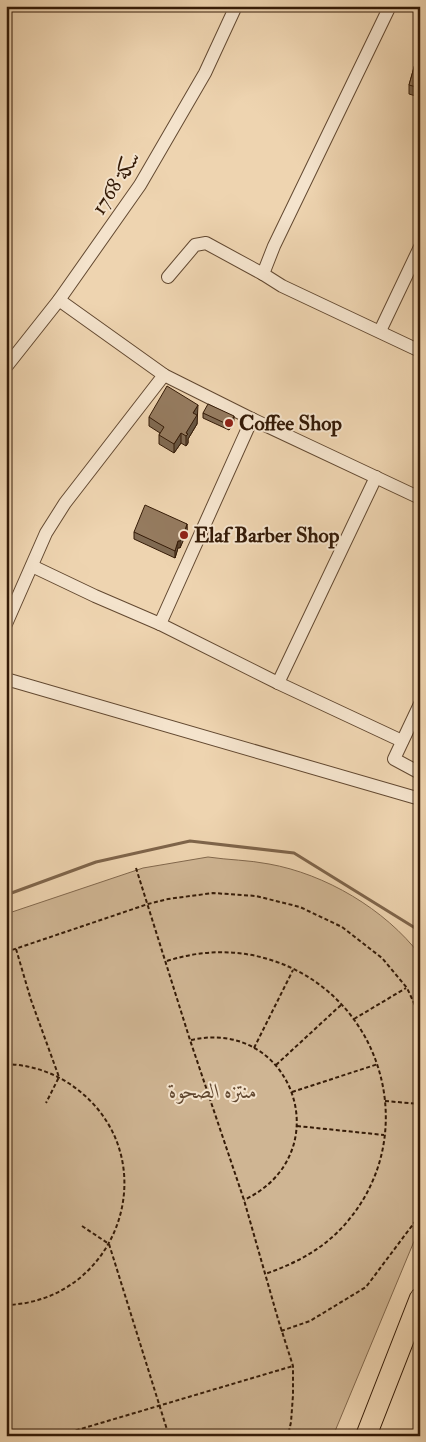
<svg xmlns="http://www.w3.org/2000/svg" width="426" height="1442" viewBox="0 0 426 1442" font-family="'IM FELL Double Pica',Amiri,serif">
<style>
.green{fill:#cfb593;stroke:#82684d}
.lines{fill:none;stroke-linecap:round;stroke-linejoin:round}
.stream{stroke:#7e644a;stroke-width:3}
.minor-casing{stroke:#634931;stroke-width:14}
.trunk-casing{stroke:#351b07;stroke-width:22}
.path{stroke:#351b07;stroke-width:2;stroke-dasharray:4 2.5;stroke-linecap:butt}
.minor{stroke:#f4e3cc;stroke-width:12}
.trunk{stroke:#eed4b0;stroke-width:20}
.wall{fill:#806a52;stroke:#351b07}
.shaded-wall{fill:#685642;stroke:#351b07}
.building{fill:#957b5f;stroke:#351b07}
.poi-dot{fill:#8f2418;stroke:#f4e3cc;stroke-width:2}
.labels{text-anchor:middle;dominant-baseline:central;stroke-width:4;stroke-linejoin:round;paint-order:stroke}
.street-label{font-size:21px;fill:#351b07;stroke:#f4e3cc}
.poi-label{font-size:21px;font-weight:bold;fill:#351b07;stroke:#f4e3cc;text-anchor:start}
.park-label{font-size:21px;font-style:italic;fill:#634931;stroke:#f4e3cc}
</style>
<rect width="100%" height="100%" fill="#eed4b0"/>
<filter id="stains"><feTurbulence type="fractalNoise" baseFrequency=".004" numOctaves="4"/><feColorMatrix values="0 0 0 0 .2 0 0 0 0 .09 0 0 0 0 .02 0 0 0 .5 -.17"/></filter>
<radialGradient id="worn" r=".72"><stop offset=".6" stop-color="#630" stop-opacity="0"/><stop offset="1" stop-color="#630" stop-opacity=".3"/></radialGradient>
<path class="green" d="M208,857C228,860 249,860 269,864C325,874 385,909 420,955V1227L333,1436H6V914L143,868Z"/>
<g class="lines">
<path class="stream" d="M6,895L96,862L190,841L294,853L420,931"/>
<defs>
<g id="minor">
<path d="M390,6L274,246L263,274L282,286L420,351"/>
<path d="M168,277L195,245L206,243L263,274"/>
<path d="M59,300L164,375L252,419L420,498"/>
<path d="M380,331L420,247"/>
<path d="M6,367L59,300L140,185L205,73L236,6"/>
<path d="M32,566L95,596L160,624L278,683L402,741"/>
<path d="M6,624L46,533L65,503L164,375"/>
<path d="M160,624L252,419"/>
<path d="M6,679L420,799"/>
<path d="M278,683L376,477"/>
<path d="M420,704L394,759L420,773"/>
</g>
<path id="trunk" d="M366,1436L420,1298"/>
</defs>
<use href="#minor" class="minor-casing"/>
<use href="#trunk" class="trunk-casing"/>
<g class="path">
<path d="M136,868L190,1040L244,1200L278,1319L293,1366V1395L291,1422L288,1436"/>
<path d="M16,949L31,1000L59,1077L46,1103"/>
<path d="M6,952L148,904L168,899L213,893L256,896L300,907L342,927L382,958L407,988L420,1016"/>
<path d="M167,961C201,950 237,949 271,960C382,995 423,1133 347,1222C325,1248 297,1263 265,1274"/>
<path d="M354,1019L406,988"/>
<path d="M191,1040C293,1017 341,1154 244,1200"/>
<path d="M254,1048L293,970"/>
<path d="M6,1064C35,1065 61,1075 83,1094C166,1166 116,1302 6,1305"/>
<path d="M276,1065L342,1004"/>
<path d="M292,1092L378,1064"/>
<path d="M385,1101L420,1104"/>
<path d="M297,1126L384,1135"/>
<path d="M82,1226L109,1244L169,1436"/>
<path d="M281,1331L310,1321L366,1287L420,1215"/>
<path d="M57,1436L293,1366"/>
</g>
<use href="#minor" class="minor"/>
<use href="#trunk" class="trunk"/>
</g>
<g class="wall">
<path d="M420,46V109H419V97L409,94V85Z"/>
<path d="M203,413L234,421L229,430L203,418Z"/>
<path d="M198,414L197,415V424L188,439V443L186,446L181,443L174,453L159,444V435L160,433L149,426V417Z"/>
<path d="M187,524V531L185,537H184L180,548H178L175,558L134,539V532Z"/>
</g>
<g class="shaded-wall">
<path d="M198,405L197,424L188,439V443L186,446V433L193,413Z"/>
<path d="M234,416V421L229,430V425Z"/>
<path d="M181,433V443L174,453V444Z"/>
<path d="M187,524V531L185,537V530Z"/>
<path d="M183,530L184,539L180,548V541Z"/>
<path d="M178,541V548L175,558V551Z"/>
</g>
<g class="building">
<path d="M420,46V88L409,85Z"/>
<path d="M167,386L198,405L193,413L197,415L186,433L188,434L186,436L181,433L174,444L159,435L164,427L149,417Z"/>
<path d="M208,404L234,416L229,425L203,413Z"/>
<path d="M145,505L187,524L185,530H183V531L184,532L180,541H178L175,551L134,532Z"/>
</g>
<g class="poi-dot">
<circle cx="229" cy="423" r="5"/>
<circle cx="184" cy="535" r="5"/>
</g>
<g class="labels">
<g class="street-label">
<text transform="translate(116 183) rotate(-57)">سكة 1768</text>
</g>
<g class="poi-label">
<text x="239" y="423">Coffee Shop</text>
<text x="194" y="535">Elaf Barber Shop</text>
</g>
<g class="park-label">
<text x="213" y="1091">منتزه الصحوة</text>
</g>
</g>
<rect width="426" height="1442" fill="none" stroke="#eed4b0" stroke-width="25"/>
<rect x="8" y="8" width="411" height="1427" fill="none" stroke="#351b07" stroke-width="2.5"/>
<rect x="12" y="12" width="401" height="1417" fill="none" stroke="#351b07"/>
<rect width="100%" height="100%" filter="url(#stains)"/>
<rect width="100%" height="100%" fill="url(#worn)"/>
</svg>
